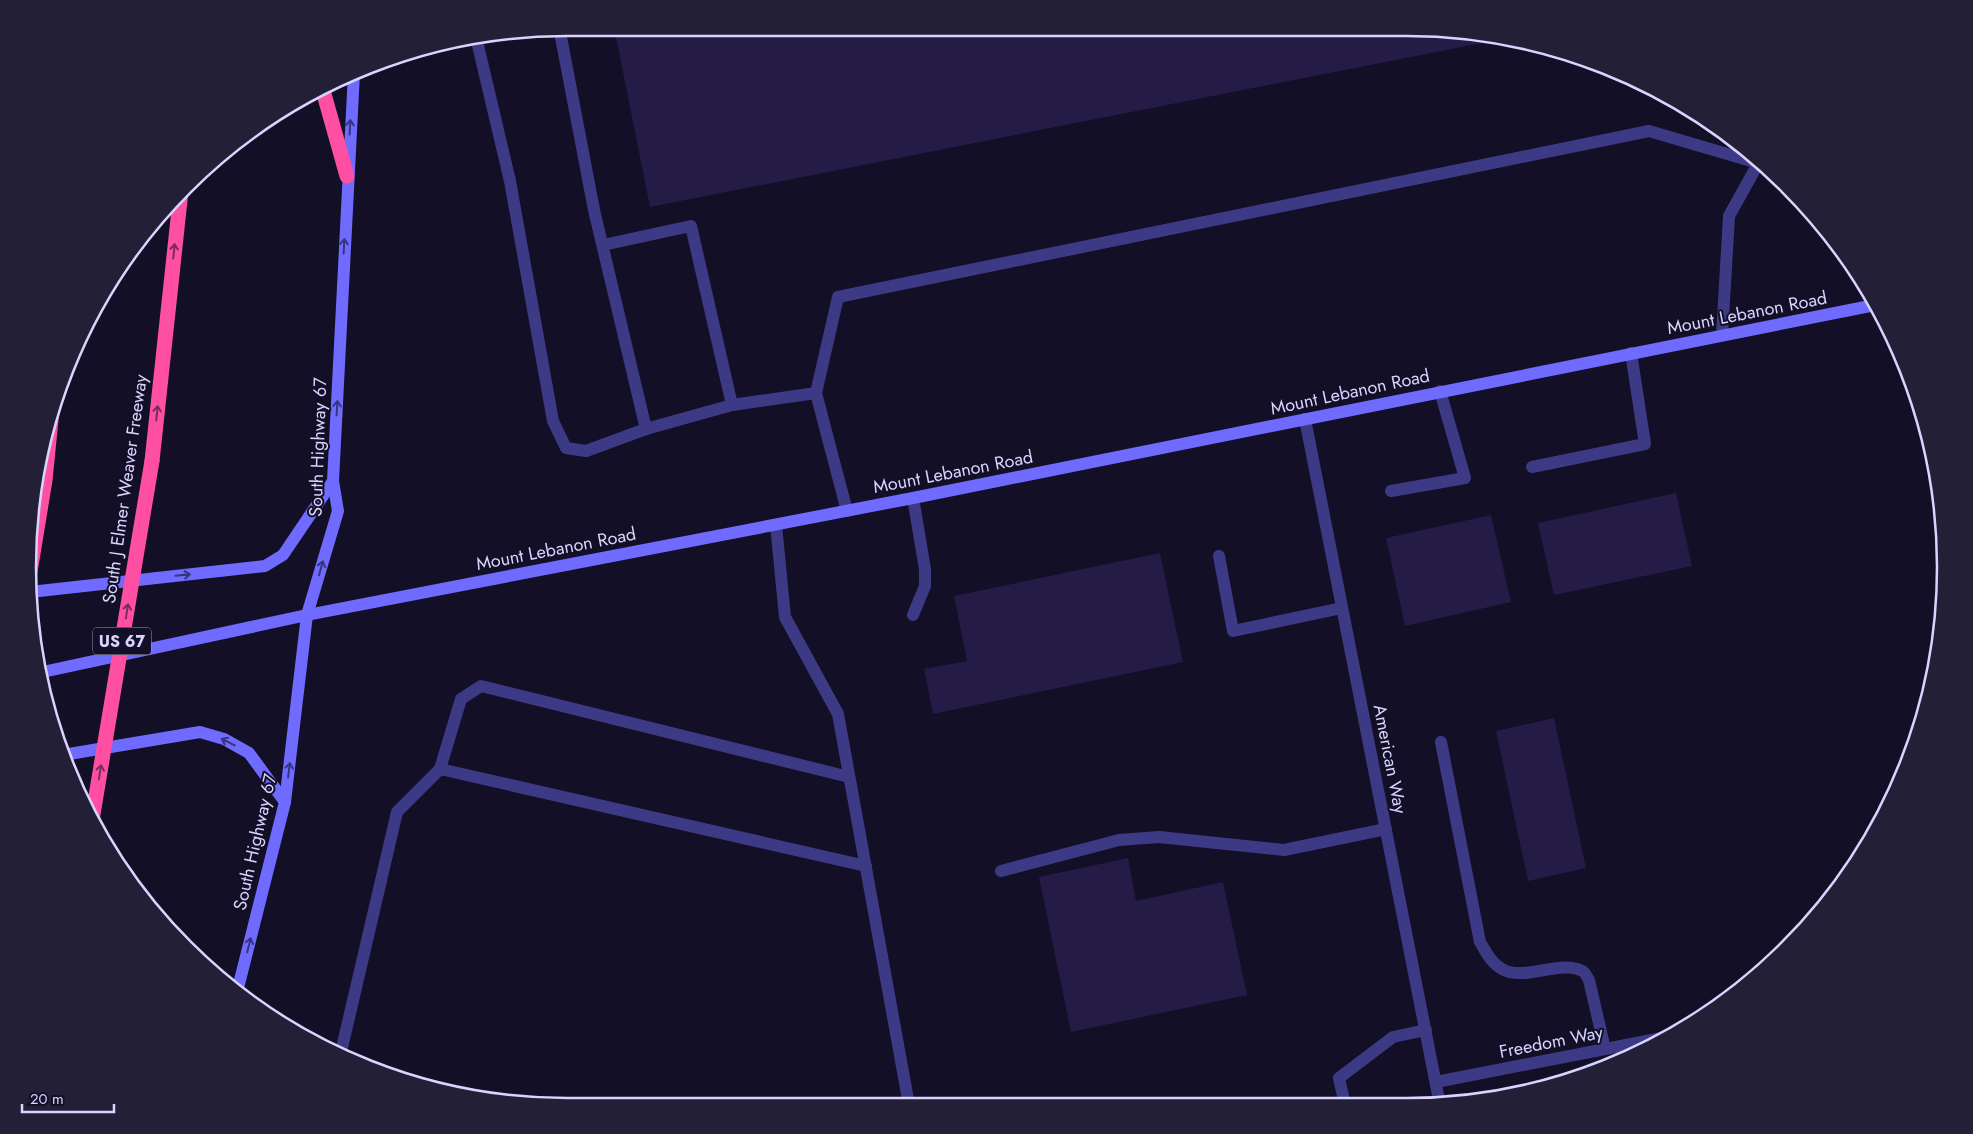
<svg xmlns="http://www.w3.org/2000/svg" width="1973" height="1134" viewBox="0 0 1973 1134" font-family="Jost,sans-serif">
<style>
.building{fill:#241b47}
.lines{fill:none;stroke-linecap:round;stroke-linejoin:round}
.lane{stroke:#3d3a85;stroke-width:12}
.street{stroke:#3d3a85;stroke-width:12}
.secondary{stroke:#6f6bff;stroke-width:12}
.highway{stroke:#ff4fa3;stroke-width:15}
.highway-bridge{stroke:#ff4fa3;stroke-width:15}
.oneway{stroke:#38347d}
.oneway2{stroke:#7d2c5e}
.labels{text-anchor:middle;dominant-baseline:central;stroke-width:4;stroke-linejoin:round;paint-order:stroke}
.shield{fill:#130f26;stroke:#9e99be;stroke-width:1}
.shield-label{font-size:16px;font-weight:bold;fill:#d9d4ff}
.street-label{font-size:18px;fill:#d9d4ff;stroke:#130f26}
.rim{fill:none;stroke:#d9d4ff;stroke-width:2.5}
</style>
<rect width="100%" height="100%" fill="#130f26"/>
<g class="building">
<path d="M1442,29L1497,40L650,207L615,32Z"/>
<path d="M1676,493L1692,566L1554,595L1538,523Z"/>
<path d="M1491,515L1511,602L1405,626L1386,538Z"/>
<path d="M1160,553L1183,662L933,714L924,669L967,661L954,596Z"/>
<path d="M1554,718L1586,868L1528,881L1496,731Z"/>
<path d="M1128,858L1136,901L1223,882L1247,995L1071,1032L1039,877Z"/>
</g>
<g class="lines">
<g class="lane">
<path d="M560,32L594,210L646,429L732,405L816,393L847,511"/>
<path d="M476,37L510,181L553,421L566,448L586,451L646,429"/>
<path d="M603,245L691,226L732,405"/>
<path d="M1722,335L1729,216L1759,162"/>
<path d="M816,393L838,297L1649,131L1758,163"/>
<path d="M1532,467L1645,444L1631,353"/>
<path d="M1391,491L1465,478L1440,391"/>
<path d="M776,525L785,617L838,714L909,1105"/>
<path d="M1219,556L1233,631L1342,608"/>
<path d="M913,615L925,586V569L913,498"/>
<path d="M1441,742L1480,942C1486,952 1491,963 1502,969C1522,982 1563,959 1582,971C1585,972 1587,977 1589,980L1605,1049"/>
<path d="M440,769L461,699L481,686L849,777"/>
<path d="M1001,871L1119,840L1159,837L1284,850L1386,829"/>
<path d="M341,1052L397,812L440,769L866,866"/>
<path d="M1345,1105L1339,1078L1393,1037L1426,1030"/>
</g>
<g class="street">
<path d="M1305,419L1440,1105"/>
<path d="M1436,1082L1672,1036"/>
</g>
<g class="secondary">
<path d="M30,592L265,566L283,555L333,481"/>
<path d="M38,673L307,615L913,498L1875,305"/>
<path d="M63,755L200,732L224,739L249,753L285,802"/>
<path d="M237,992L285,802L307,615L338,511L333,481L354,73"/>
</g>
<g class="highway">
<path d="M322,87L347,176"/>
<path d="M152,461L181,191"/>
<path d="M29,578L45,480L52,410"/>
</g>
<path class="highway-bridge" d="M92,820L152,461"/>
</g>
<defs><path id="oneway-shaft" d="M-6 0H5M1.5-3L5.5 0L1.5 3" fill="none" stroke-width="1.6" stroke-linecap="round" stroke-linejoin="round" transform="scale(1.25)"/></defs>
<g class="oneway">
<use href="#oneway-shaft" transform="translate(350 127) rotate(-87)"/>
<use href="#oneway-shaft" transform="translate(344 246) rotate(-87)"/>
<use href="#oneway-shaft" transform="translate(337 408) rotate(-87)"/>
<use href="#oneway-shaft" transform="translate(321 568) rotate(-74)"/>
<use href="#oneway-shaft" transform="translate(183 575) rotate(-6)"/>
<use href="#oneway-shaft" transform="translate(228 742) rotate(-153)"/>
<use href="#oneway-shaft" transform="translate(289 770) rotate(-83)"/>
<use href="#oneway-shaft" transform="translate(249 945) rotate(-76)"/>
</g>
<g class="oneway2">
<use href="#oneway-shaft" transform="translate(174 251) rotate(-84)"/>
<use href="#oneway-shaft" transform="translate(157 413) rotate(-84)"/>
<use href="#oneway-shaft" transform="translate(127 611) rotate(-81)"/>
<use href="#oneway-shaft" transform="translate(100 772) rotate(-81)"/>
</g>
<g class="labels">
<rect class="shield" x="93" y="627.5" width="58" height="27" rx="4"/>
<g class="shield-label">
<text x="122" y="641">US 67</text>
</g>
<g class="street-label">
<text transform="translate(1747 313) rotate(-11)">Mount Lebanon Road</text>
<text transform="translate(1350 392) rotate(-12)">Mount Lebanon Road</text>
<text transform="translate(318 447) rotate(-88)">South Highway 67</text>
<text transform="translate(953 472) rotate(-11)">Mount Lebanon Road</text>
<text transform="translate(125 489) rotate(-82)">South J Elmer Weaver Freeway</text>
<text transform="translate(556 549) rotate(-11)">Mount Lebanon Road</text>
<text transform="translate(1390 759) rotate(79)">American Way</text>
<text transform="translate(255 842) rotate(-77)">South Highway 67</text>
<text transform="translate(1551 1042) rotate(-11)">Freedom Way</text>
</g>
</g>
<path d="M0 0H1973V1134H0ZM567 36H1406A531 531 0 0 1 1937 567V567A531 531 0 0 1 1406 1098H567A531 531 0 0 1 36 567V567A531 531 0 0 1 567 36Z" fill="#231f37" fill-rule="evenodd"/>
<path class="rim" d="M567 36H1406A531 531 0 0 1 1937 567V567A531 531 0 0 1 1406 1098H567A531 531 0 0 1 36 567V567A531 531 0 0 1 567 36Z"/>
<path d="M22 1104v8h92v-8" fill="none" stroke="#d9d4ff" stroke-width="2.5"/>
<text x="30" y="1104" font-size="15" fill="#d9d4ff" stroke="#130f26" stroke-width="4" paint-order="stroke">20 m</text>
</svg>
